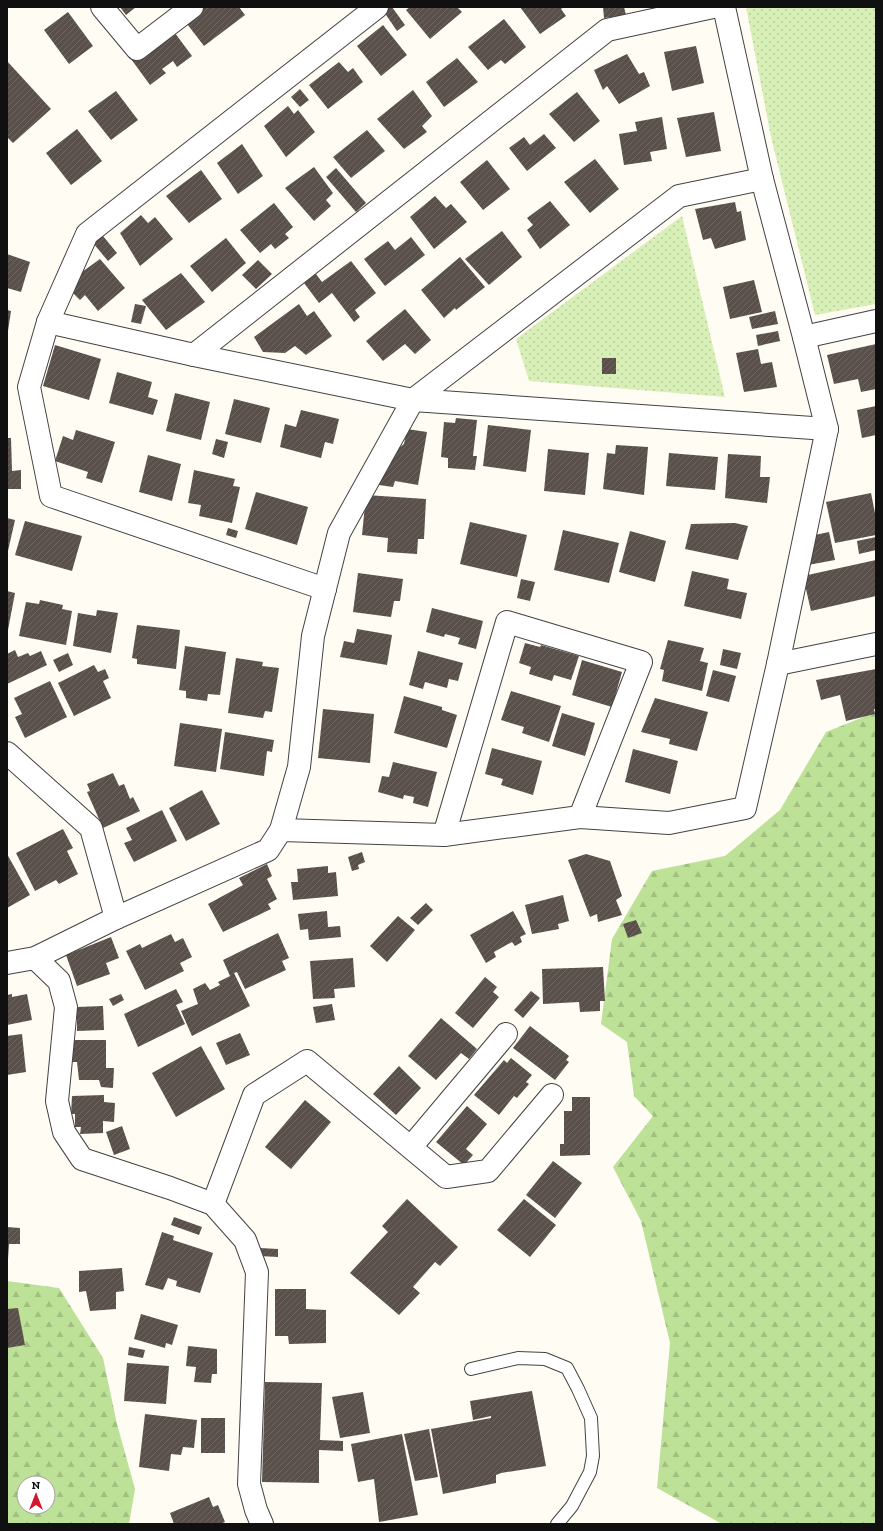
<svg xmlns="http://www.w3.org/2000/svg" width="883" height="1531" viewBox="0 0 883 1531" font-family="'Zilla Slab',serif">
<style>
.forest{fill:url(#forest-firs);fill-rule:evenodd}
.park{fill:url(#park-dots)}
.building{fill:url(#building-hatch)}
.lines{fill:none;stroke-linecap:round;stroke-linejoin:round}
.service-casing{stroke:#434343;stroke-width:14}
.minor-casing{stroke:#434343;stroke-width:24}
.service{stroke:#fff;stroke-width:12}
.minor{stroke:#fff;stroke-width:22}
</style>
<defs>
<pattern id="forest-firs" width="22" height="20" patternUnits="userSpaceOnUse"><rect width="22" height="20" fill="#bde196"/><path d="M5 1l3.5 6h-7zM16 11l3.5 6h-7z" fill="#a1c080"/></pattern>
<pattern id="park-dots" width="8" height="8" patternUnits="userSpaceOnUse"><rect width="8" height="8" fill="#d8efb8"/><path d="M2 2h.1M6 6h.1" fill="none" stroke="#b8cc9d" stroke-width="1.8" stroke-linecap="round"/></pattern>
<pattern id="building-hatch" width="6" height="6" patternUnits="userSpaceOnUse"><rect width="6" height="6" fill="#5a504b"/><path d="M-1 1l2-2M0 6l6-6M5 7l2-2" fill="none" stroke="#6d6561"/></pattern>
</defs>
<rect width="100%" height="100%" fill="#fffcf4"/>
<g class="forest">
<path d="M876,712V1524H722L657,1488L670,1343L641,1221L613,1167L653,1116L634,1096L627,1042L601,1024L612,939L652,871L725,856L780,810L826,732Z"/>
<path d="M7,1281L59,1288L103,1358L117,1424L135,1489L129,1524H7ZM24,1483H48V1507H24Z"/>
</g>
<g class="park">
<path d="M746,7H876V304L815,315L771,137Z"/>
<path d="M682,216L725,397L529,381L516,339Z"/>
</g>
<g class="building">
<path d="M120,7H136L126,15Z"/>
<path d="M202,7H239L245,15L204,46L184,20Z"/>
<path d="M384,7H392L405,25L397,31L382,9Z"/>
<path d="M410,7H457L462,12L430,39L406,10Z"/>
<path d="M520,7H564L561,9L566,16L540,34Z"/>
<path d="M603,7H624L626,15L604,18Z"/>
<path d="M68,12L93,46L69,64L44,30Z"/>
<path d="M504,19L526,47L505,64L501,60L488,70L468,47Z"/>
<path d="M383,25L407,55L381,76L357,46Z"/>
<path d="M172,29L192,56L177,67L173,61L162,69L166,73L150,85L131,59Z"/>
<path d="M696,46L704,83L672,91L664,52Z"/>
<path d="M627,54L639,74L644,72L650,86L619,104L607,86L603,90L594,70Z"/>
<path d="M457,58L478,82L444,107L426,82Z"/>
<path d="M7,61L51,109L13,143L7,137Z"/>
<path d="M339,62L348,72L353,68L363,82L328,109L309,85Z"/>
<path d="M300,89L309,100L300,107L291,97Z"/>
<path d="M413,90L432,116L422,126L427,132L404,149L377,119Z"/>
<path d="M116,91L138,120L111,140L88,111Z"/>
<path d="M577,92L600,121L574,142L549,114Z"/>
<path d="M288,106L294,114L298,110L315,132L286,157L264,126Z"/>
<path d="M714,112L721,151L686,157L677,118Z"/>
<path d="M662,117L667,149L650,152L652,161L624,165L619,134L637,131L635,122Z"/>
<path d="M77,129L102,161L71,185L46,153Z"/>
<path d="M367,130L385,151L351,178L333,157Z"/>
<path d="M544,134L556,148L527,171L509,148L524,137L530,145Z"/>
<path d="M242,144L263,176L238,194L217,163Z"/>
<path d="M595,159L619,189L590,213L564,182Z"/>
<path d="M487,160L510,189L483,210L460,182Z"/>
<path d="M314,167L333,193L326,200L331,206L314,221L285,188Z"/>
<path d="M336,168L366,203L356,212L326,177Z"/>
<path d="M201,170L222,199L189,223L166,196Z"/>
<path d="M435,196L446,208L451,204L467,222L434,249L410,217Z"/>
<path d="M550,201L570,225L540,249L527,230L533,225L527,218Z"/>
<path d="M735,202L737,212L741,211L746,240L715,249L711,238L703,240L695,209Z"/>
<path d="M274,203L293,227L285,234L289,238L275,249L271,244L260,253L240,230Z"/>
<path d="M141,215L148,223L155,217L173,239L140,266L120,233Z"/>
<path d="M502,231L522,257L489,285L465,259Z"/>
<path d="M103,236L117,253L108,261L93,243Z"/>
<path d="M411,237L425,255L385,286L364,259L388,241L395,250Z"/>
<path d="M226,238L246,263L212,292L190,266Z"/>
<path d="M7,254L30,262L21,292L7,288Z"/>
<path d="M460,257L485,287L456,310L455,308L444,318L421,290Z"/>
<path d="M100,259L125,288L98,311L85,295L80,300L73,293L75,277Z"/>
<path d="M258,260L272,274L256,289L242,275Z"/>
<path d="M351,261L376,293L355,310L360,317L354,322L332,293L319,303L304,283L316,274L322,282Z"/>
<path d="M181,273L205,302L166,330L142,300Z"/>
<path d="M754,280L762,312L730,319L723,287Z"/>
<path d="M135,304L146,306L141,324L131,322Z"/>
<path d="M299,304L307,316L314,311L332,336L306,355L295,346L285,353L263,352L254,337Z"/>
<path d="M405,309L431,340L415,354L405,344L383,361L366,341Z"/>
<path d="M7,310L11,311L8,331H7Z"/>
<path d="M775,311L778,324L752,329L749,317Z"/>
<path d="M778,331L780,341L758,346L756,335Z"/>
<path d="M876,344V389L861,392L858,379L834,384L827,355Z"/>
<path d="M55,345L101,359L89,400L43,386Z"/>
<path d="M758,349L761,364L772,362L777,387L744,392L736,353Z"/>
<rect x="602" y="358" width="14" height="16"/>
<path d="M117,372L152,382L148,397L158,400L153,415L109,403Z"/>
<path d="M175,393L210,402L201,440L166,431Z"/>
<path d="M234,399L270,408L261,443L225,434Z"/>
<path d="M876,406V435L862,438L857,410Z"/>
<path d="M301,410L339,419L333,444L325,442L321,458L280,447L285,424L296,427Z"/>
<path d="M456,418L477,420L473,456H477L475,470L448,468V458L441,457L444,422L455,423Z"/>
<path d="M488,425L531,430L526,472L483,466Z"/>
<path d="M407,429L427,432L418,485L395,481L393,487L379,485L383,461L404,444Z"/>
<path d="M76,430L115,442L102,483L86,478L88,472L55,461L63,436L73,440Z"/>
<path d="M7,438H11L12,471L21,470V489H7Z"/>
<path d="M216,439L228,442L224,458L212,454Z"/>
<path d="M616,445L648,447L644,495L603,489L607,453L615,454Z"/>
<path d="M548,449L589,453L585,495L544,491Z"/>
<path d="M669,453L718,457L715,490L666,486Z"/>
<path d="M728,454L761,456L760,477H770L767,503L725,498Z"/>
<path d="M148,455L181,464L172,501L139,492Z"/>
<path d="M194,470L235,479L233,486L240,487L232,523L199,516L201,505L188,503Z"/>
<path d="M256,492L308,507L297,545L245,529Z"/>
<path d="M871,493L876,518V535L835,543L826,502Z"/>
<path d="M366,495L426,499L424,539H418L417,554L387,552L388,538L362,535Z"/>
<path d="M7,518L15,520L8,551H7Z"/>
<path d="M25,521L82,536L72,571L15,555Z"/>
<path d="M470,522L527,535L517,577L460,564Z"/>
<path d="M735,523L748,526L738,560L685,549L691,524Z"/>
<path d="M228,528L238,531L236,538L226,535Z"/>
<path d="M563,530L619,543L609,583L554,570Z"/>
<path d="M630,531L666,541L655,582L619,572Z"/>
<path d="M829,532L835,560L808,565L810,536Z"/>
<path d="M876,537V550L859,554L857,541Z"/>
<path d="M876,560V596L811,611L803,576Z"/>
<path d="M692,571L729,579L727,589L747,593L741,619L684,606Z"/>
<path d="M358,573L403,579L400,601H394L391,617L353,612Z"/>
<path d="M521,579L535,582L530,601L517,598Z"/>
<path d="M7,591L15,593L8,630H7Z"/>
<path d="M40,600L63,605L62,609L72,611L66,645L19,636L26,602L39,604Z"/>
<path d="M432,608L483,621L476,649L458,644L460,638L445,634L444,637L426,632Z"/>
<path d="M97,610L118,613L111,653L73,646L78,613L96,616Z"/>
<path d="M137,625L180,630L176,669L137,664V659L132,658Z"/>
<path d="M357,629L392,635L387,665L340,657L344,641L354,643Z"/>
<path d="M668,640L704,648L700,661L708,663L702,691L662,681L664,670L660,669Z"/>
<path d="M525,643L540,647L541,645L579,656L571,680L554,675L552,681L529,674L531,667L519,663Z"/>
<path d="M185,646L226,652L220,695L208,694L207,701L186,698V691L179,690Z"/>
<path d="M723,649L741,653L737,669L720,665Z"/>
<path d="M15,650L18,657L28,653L30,656L41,651L47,665L7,684V654Z"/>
<path d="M418,651L463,663L458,681L449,679L447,688L425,682L423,689L409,685Z"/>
<path d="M68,653L73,665L59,672L53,660Z"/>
<path d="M236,658L263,662L262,666L279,668L272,712L265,711L263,718L228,713Z"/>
<path d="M582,660L622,672L612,707L572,695Z"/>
<path d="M94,665L98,672L105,669L109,678L103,681L111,698L74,716L58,683Z"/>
<path d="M876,669V709H874L875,714L846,721L840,695L821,700L816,680Z"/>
<path d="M713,670L736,676L729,702L706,696Z"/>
<path d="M50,681L67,717L25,738L15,717L22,714L14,698Z"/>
<path d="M511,691L561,706L549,742L522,733L524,727L501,720Z"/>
<path d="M404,696L442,707V710L457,715L447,748L394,733Z"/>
<path d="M655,698L708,712L697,751L669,744L670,739L641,732Z"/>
<path d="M323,709L374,714L370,763L318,758Z"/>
<path d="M562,713L595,723L585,756L552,746Z"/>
<path d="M180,723L222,729L216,772L174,766Z"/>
<path d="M225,732L274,740L272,752L267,751L264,776L220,769Z"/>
<path d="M492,748L542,761L533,795L501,785L503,779L485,774Z"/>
<path d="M633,749L678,761L670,794L625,782Z"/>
<path d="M393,762L437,772L428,807L413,803L414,797L404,795L403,799L378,792L382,776L389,777Z"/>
<path d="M113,773L119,786L124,784L130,799L133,797L140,811L103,828L87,792L90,791L87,784Z"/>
<path d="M202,790L220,824L186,841L169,808Z"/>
<path d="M162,810L177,841L134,862L124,843L132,840L126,828Z"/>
<path d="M63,829L73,848L67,851L78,874L59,884L56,880L35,891L16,853Z"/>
<path d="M362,852L365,862L358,865L359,869L352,871L348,857Z"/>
<path d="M7,854L30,895L7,908Z"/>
<path d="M586,854L610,861L622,896L616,900L622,915L598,922L597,914L590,917L568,860Z"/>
<path d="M267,864L272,876L267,879L277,899L268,904L271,909L223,932L208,904L243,885L239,878Z"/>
<path d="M328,866V873L336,872L338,896L293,900L291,882H298L297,869Z"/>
<path d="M563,895L569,921L558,924L559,929L532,934L525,905Z"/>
<path d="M426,903L433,910L418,925L410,918Z"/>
<path d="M327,911L328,927L340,926L341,937L309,940L308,929L300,930L298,914Z"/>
<path d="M513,911L526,934L520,937L522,942L515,946L512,942L494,952L496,957L486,963L470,935Z"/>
<path d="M398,916L415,930L387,962L370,946Z"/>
<path d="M636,920L642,933L628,938L623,924Z"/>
<path d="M278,933L289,958L282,961L286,970L245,989L237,972L234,973L250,1006L192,1036L181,1011L198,1004L193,989L205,983L210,990L220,985L218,982L230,976L223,960Z"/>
<path d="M171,934L175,942L183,938L192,957L180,963L184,971L145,990L126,951L140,944L142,948Z"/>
<path d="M111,937L119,958L106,963L110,974L77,986L66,955Z"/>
<path d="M353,958L355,987L334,989L335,998L313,999L310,961Z"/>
<path d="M603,967L605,1001H600V1011L580,1012L579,1002L543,1004L542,969Z"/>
<path d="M485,977L497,987L493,992L499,997L473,1028L455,1013Z"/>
<path d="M176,989L183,1002L176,1005L185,1024L138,1047L124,1014Z"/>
<path d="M531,991L540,998L523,1018L514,1010Z"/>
<path d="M12,994V997L27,994L32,1020L7,1025V995Z"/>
<path d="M121,994L124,1000L113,1006L109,999Z"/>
<path d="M332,1004L335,1020L316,1023L313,1007Z"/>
<path d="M103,1006L104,1030L77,1031V1007Z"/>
<path d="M441,1018L477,1049L469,1059L461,1053L436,1080L408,1056Z"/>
<path d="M530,1026L569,1056L566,1060L569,1062L555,1080L513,1048Z"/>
<path d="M240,1033L250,1055L226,1065L216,1043Z"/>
<path d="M22,1034L26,1072L7,1075V1036Z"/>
<path d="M73,1040H106V1068H114L113,1088L101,1087L99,1080H79L77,1062H72Z"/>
<path d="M201,1046L225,1089L176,1117L152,1073Z"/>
<path d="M511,1058L532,1075L526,1082L529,1084L517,1098L514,1096L499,1115L474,1095L504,1060L507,1063Z"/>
<path d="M399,1066L421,1088L396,1115L373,1094Z"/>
<path d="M104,1095V1102L115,1103L114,1122L103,1121V1133L80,1134L81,1127H75V1114H71L72,1096Z"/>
<path d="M572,1097H590V1155L560,1156V1144H564V1111H572Z"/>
<path d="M305,1100L331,1122L291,1169L265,1147Z"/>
<path d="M467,1106L487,1124L466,1149L473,1155L464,1165L436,1142Z"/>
<path d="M122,1126L130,1149L114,1155L106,1132Z"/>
<path d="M553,1161L582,1183L555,1218L526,1195Z"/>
<path d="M407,1199L458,1247L440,1266L435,1262L413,1287L420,1293L399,1315L350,1273L388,1232L382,1226Z"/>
<path d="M524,1199L556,1225L530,1257L497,1230Z"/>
<path d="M174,1217L202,1227L199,1235L171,1225Z"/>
<path d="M7,1227L20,1228V1244H9L8,1259L7,1258Z"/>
<path d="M162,1232L174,1236L173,1240L213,1253L200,1293L176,1286L177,1281L168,1278L163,1290L145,1285Z"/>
<path d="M260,1248L278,1249V1257L259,1256Z"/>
<path d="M122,1268L124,1291L116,1292V1309L90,1311L86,1291L79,1292V1271Z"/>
<path d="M275,1289H306V1309L326,1310V1343L289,1344L288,1336H275Z"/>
<path d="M18,1308L25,1345L7,1348V1309Z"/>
<path d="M141,1314L178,1325L172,1345L166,1343L165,1348L134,1339Z"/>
<path d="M188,1346L217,1349V1374H212L211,1383L194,1382L196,1367L186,1366Z"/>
<path d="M129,1347L145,1350L143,1358L128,1355Z"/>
<path d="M127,1363L169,1366L166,1404L124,1401Z"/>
<path d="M265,1382L322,1383L320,1440L343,1441V1451L319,1450V1483L262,1482Z"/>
<path d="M532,1391L546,1466L501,1473L496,1475V1483L443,1494L431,1429L491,1418V1416L473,1420L470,1401Z"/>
<path d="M363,1392L370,1433L340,1438L332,1397Z"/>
<path d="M145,1414L197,1420L194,1448L183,1447L181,1455L171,1454L169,1471L139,1467Z"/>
<rect x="201" y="1418" width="24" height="35"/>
<path d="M429,1429L438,1477L415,1481L404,1434Z"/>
<path d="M402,1434L418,1515L379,1522L374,1479L358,1482L351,1444Z"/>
<path d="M209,1497L213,1507L218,1505L225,1522L220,1524H174L170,1513Z"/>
</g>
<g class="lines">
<defs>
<path id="service" d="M471,1369L518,1358L545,1359L567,1368L578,1389L591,1418L593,1456L590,1472L572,1506L557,1524"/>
<g id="minor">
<path d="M102,7L137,49L192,7"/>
<path d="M48,322L194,355L413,400L827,429"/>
<path d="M804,337L876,321"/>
<path d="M194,355L607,30L713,7"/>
<path d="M325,589L51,496L29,387L48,322L87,234L377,7"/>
<path d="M778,664L876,644"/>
<path d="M7,753L91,828L116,918"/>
<path d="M281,830L444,835L580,817L669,823L745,808L778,664L827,429L804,337L762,179L724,7"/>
<path d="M444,835L507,622L641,662L580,817"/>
<path d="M35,958L59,981L66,1007L57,1101L64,1132L82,1159L170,1188L213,1204L245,1240L257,1272L249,1484L256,1510L262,1524"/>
<path d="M7,963L35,958L116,918L268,850L281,830L299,767L313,636L339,533L413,400L679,196L762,179"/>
<path d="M411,1147L506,1034"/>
<path d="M213,1204L254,1095L307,1061L446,1177L488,1171L552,1095"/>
</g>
</defs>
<use href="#service" class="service-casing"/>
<use href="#minor" class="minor-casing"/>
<use href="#service" class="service"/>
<use href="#minor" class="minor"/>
</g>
<rect width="883" height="1531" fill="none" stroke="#101010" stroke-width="16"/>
<g transform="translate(36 1495)"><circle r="19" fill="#ffffff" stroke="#9f9f9f"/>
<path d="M0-3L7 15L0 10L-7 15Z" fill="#d0192e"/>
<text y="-6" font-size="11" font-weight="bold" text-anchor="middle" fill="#101010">N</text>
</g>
</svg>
